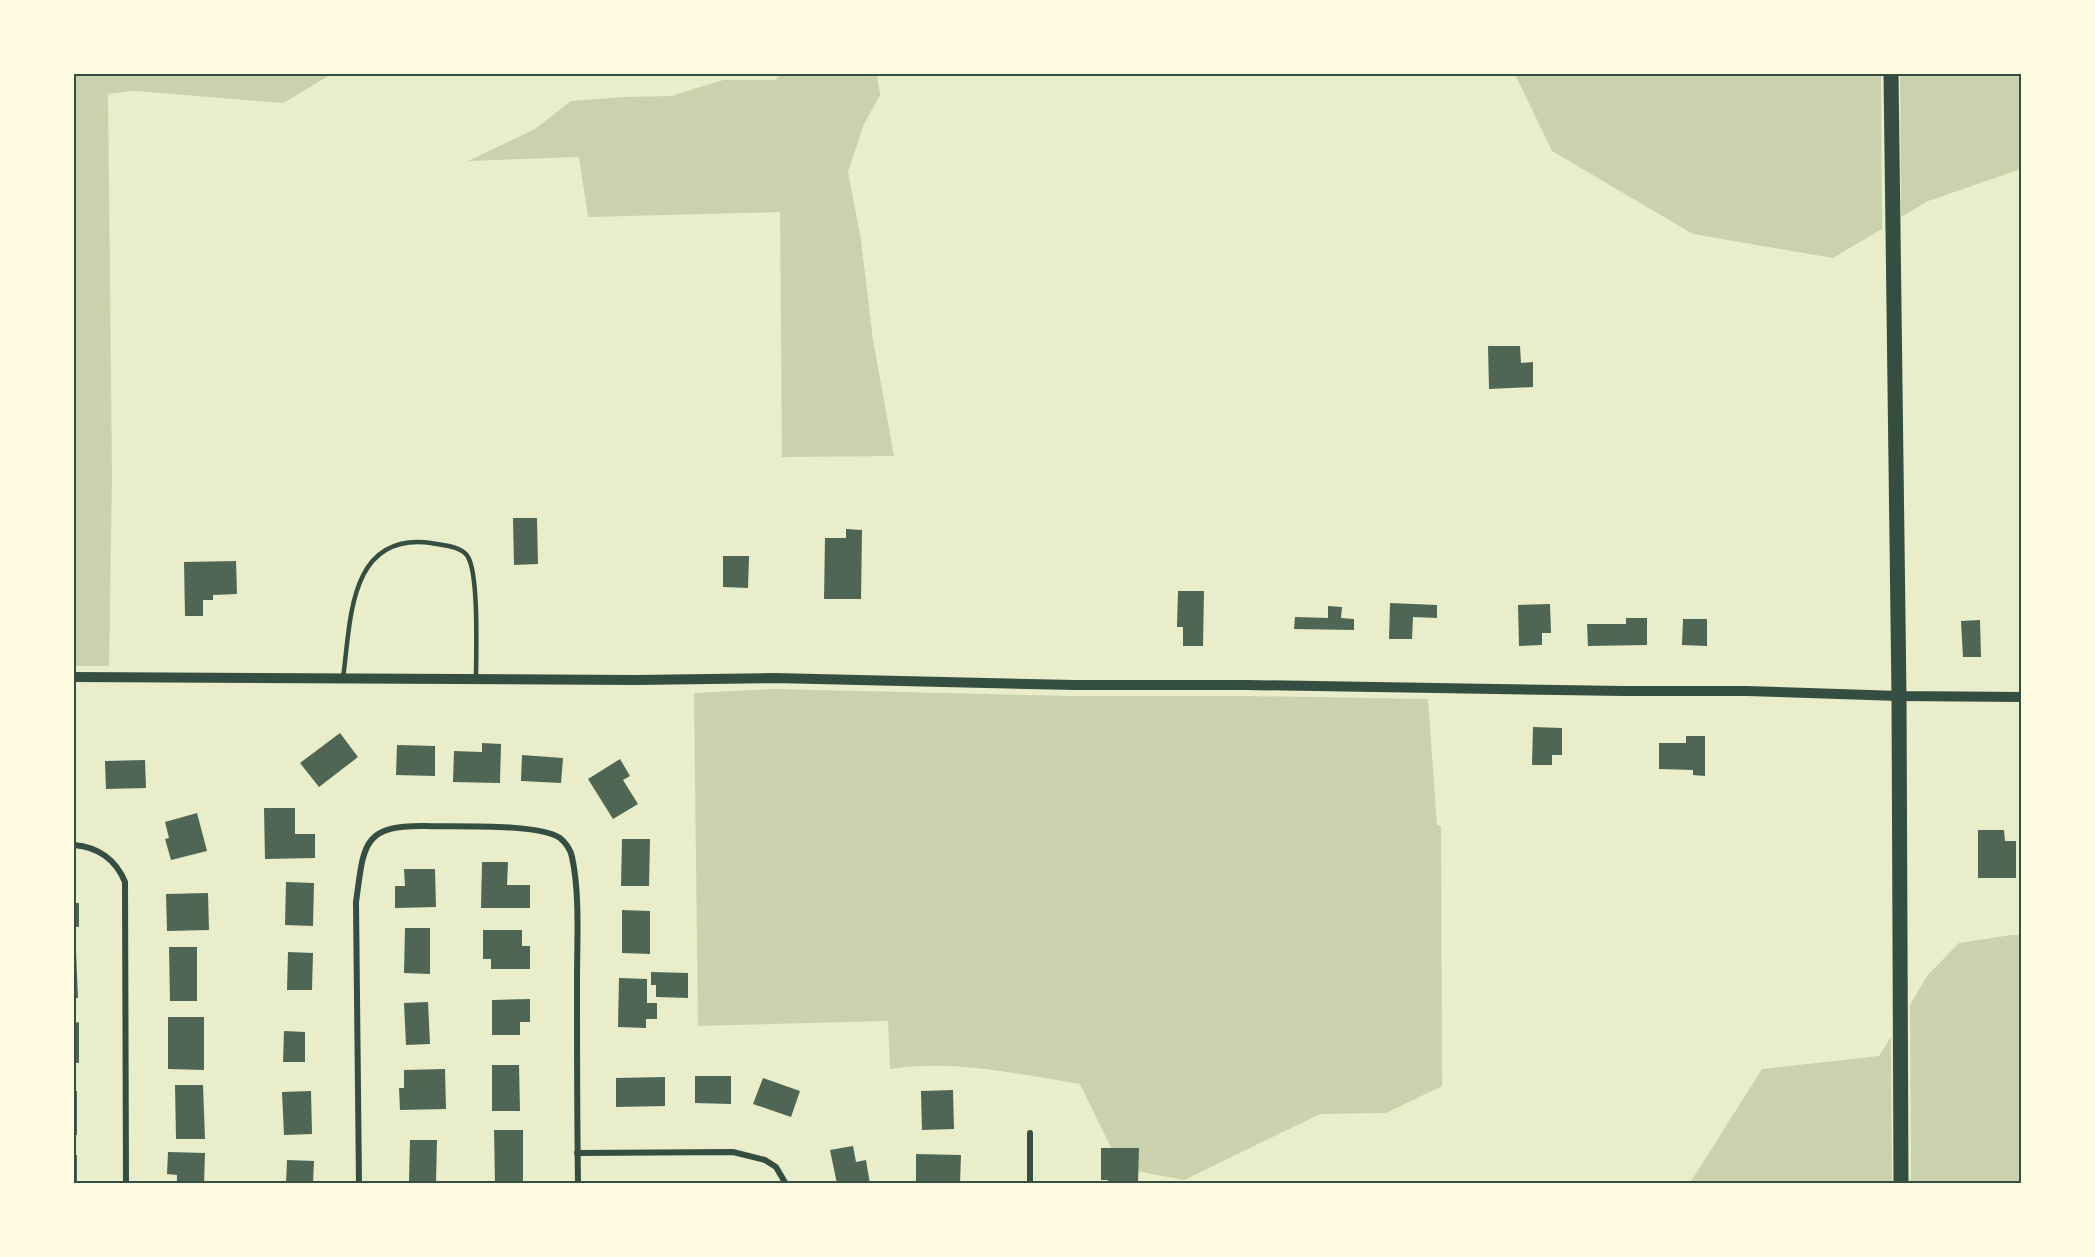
<svg xmlns="http://www.w3.org/2000/svg" width="2095" height="1257" viewBox="0 0 2095 1257" font-family="Roboto,sans-serif">
<style>
.green{fill:#cad2ad}
.building{fill:#4f6655}
.lines{fill:none;stroke-linecap:round;stroke-linejoin:round}
.service{stroke:#344e41;stroke-width:4.5}
.minor{stroke:#344e41;stroke-width:6}
.tertiary{stroke:#344e41;stroke-width:10}
.primary{stroke:#344e41;stroke-width:15}
.neatline{fill:none;stroke:#344e41;stroke-width:2}
</style>
<rect width="100%" height="100%" fill="#e9edc9"/>
<g class="green">
<path d="M74,74H332L283,103L134,91L108,94L112,474L109,666H74Z"/>
<path d="M781,74H877L880,95L864,124L848,172L861,240L873,340L894,456L782,457L780,212L588,217L579,157L468,161L535,129L571,101L623,97L671,96L723,80H775Z"/>
<path d="M1515,74H1881L1882,229L1833,258L1693,234L1552,151Z"/>
<path d="M1900,74H2021V169L1928,201L1901,217Z"/>
<path d="M774,689L1075,696H1248L1428,699L1437,825L1441,826L1442,1086L1386,1113L1320,1114L1184,1180L1121,1168L1080,1084C1017,1074 953,1059 890,1069L888,1021L698,1026L694,693Z"/>
<path d="M2011,935H2022L2021,1183H1911L1910,1005L1927,976L1959,943Z"/>
<path d="M1891,1037L1892,1183H1690L1762,1069L1879,1056Z"/>
</g>
<g class="building">
<path d="M1488,346H1520L1521,363L1533,362V387L1489,389Z"/>
<path d="M513,518H537L538,564L514,565Z"/>
<path d="M846,529L862,530L861,599H824L825,538H846Z"/>
<path d="M723,556H749L748,588L723,587Z"/>
<path d="M236,561L237,594L213,595V600H203V616H185L184,562Z"/>
<path d="M1178,591H1204L1203,646H1183V627H1177Z"/>
<path d="M1390,603L1437,605V618L1413,617L1412,639H1389Z"/>
<path d="M1550,604L1551,633H1542V645L1519,646L1518,605Z"/>
<path d="M1328,606L1342,607L1341,618L1354,619V630L1294,629L1295,617L1328,618Z"/>
<path d="M1626,618H1647V645L1588,646L1587,624H1626Z"/>
<path d="M1683,619H1707V646L1682,645Z"/>
<path d="M1980,620L1981,657H1963L1961,621Z"/>
<path d="M1533,727L1562,728V755H1552V765H1532Z"/>
<path d="M340,733L358,757L319,787L300,763Z"/>
<path d="M1686,736H1705V776L1693,775V770L1659,769V743H1686Z"/>
<path d="M482,743L501,744L500,783L453,782L454,751L482,752Z"/>
<path d="M397,745L435,746V776L396,775Z"/>
<path d="M522,755L563,758L561,783L521,781Z"/>
<path d="M620,759L630,776L623,780L638,804L613,819L588,779Z"/>
<path d="M145,760L146,788L106,789L105,761Z"/>
<path d="M264,808H295V834H315V858L265,859Z"/>
<path d="M197,813L207,851L171,860L165,839L169,838L165,822Z"/>
<path d="M1978,830H2004L2005,841H2016V878H1978Z"/>
<path d="M622,839H650L649,886H621Z"/>
<path d="M482,862H508L507,885H530V908H481Z"/>
<path d="M404,869H435L436,907L395,908V886H405Z"/>
<path d="M286,882L314,883L313,926L285,925Z"/>
<path d="M208,893L209,930L167,931L166,894Z"/>
<rect x="74" y="903" width="5" height="24"/>
<path d="M622,910L650,911V954L622,953Z"/>
<path d="M405,928H430V974L404,973Z"/>
<path d="M483,930H522V946H530V969H491V959H483Z"/>
<path d="M169,947H197V1001H170Z"/>
<path d="M74,950H76L78,998H74Z"/>
<path d="M288,952L313,953L312,990H287Z"/>
<path d="M651,972L688,973V998L656,997V985H651Z"/>
<path d="M619,978L647,979V1003H657V1019H646V1028L618,1027Z"/>
<path d="M530,999V1022H520V1035H492V1000Z"/>
<path d="M428,1002L430,1044L406,1045L404,1003Z"/>
<path d="M168,1017H204V1070L168,1069Z"/>
<path d="M79,1022V1063H74V1023Z"/>
<path d="M284,1031L305,1032V1062H283Z"/>
<path d="M492,1065H519L520,1111H492Z"/>
<path d="M445,1069L446,1109L400,1110L399,1088H404V1070Z"/>
<path d="M695,1076H731V1104L695,1103Z"/>
<path d="M665,1077V1106L616,1107V1078Z"/>
<path d="M763,1078L800,1091L791,1117L753,1104Z"/>
<path d="M175,1085H203L205,1139H176Z"/>
<path d="M953,1090L954,1129L922,1130L921,1091Z"/>
<rect x="74" y="1091" width="3" height="44"/>
<path d="M311,1091L312,1134L284,1135L282,1092Z"/>
<path d="M494,1130H523V1184H495Z"/>
<path d="M410,1140H437L436,1182L409,1181Z"/>
<path d="M853,1146L856,1162L866,1160L870,1184H837L830,1150Z"/>
<path d="M1101,1148H1139L1138,1184H1108V1180H1101Z"/>
<path d="M168,1152L205,1153L204,1184H177V1175L167,1174Z"/>
<path d="M916,1154L961,1155L960,1184H916Z"/>
<rect x="74" y="1155" width="3" height="29"/>
<path d="M287,1160L314,1161L313,1184H286Z"/>
</g>
<g class="lines">
<path class="service" d="M343,678C351,621 348,532 431,543C442,545 462,546 468,557C479,576 476,654 476,679"/>
<g class="minor">
<path d="M74,845C98,847 116,860 125,882L126,1184"/>
<path d="M1030,1133V1184"/>
<path d="M577,1153L733,1152L765,1160L776,1167L786,1184"/>
<path d="M359,1184L356,902C364,846 361,825 425,826C454,827 538,823 560,838C565,842 571,850 572,857C580,893 577,942 577,979C577,1047 577,1115 578,1184"/>
</g>
<path class="tertiary" d="M74,677L636,680L774,678L1075,685H1248L1624,691H1747L1899,696L2022,697"/>
<path class="primary" d="M1891,74L1899,696L1901,1184"/>
</g>
<rect width="2095" height="1257" fill="none" stroke="#fefae0" stroke-width="150"/>
<rect x="75" y="75" width="1945" height="1107" class="neatline"/>
</svg>
